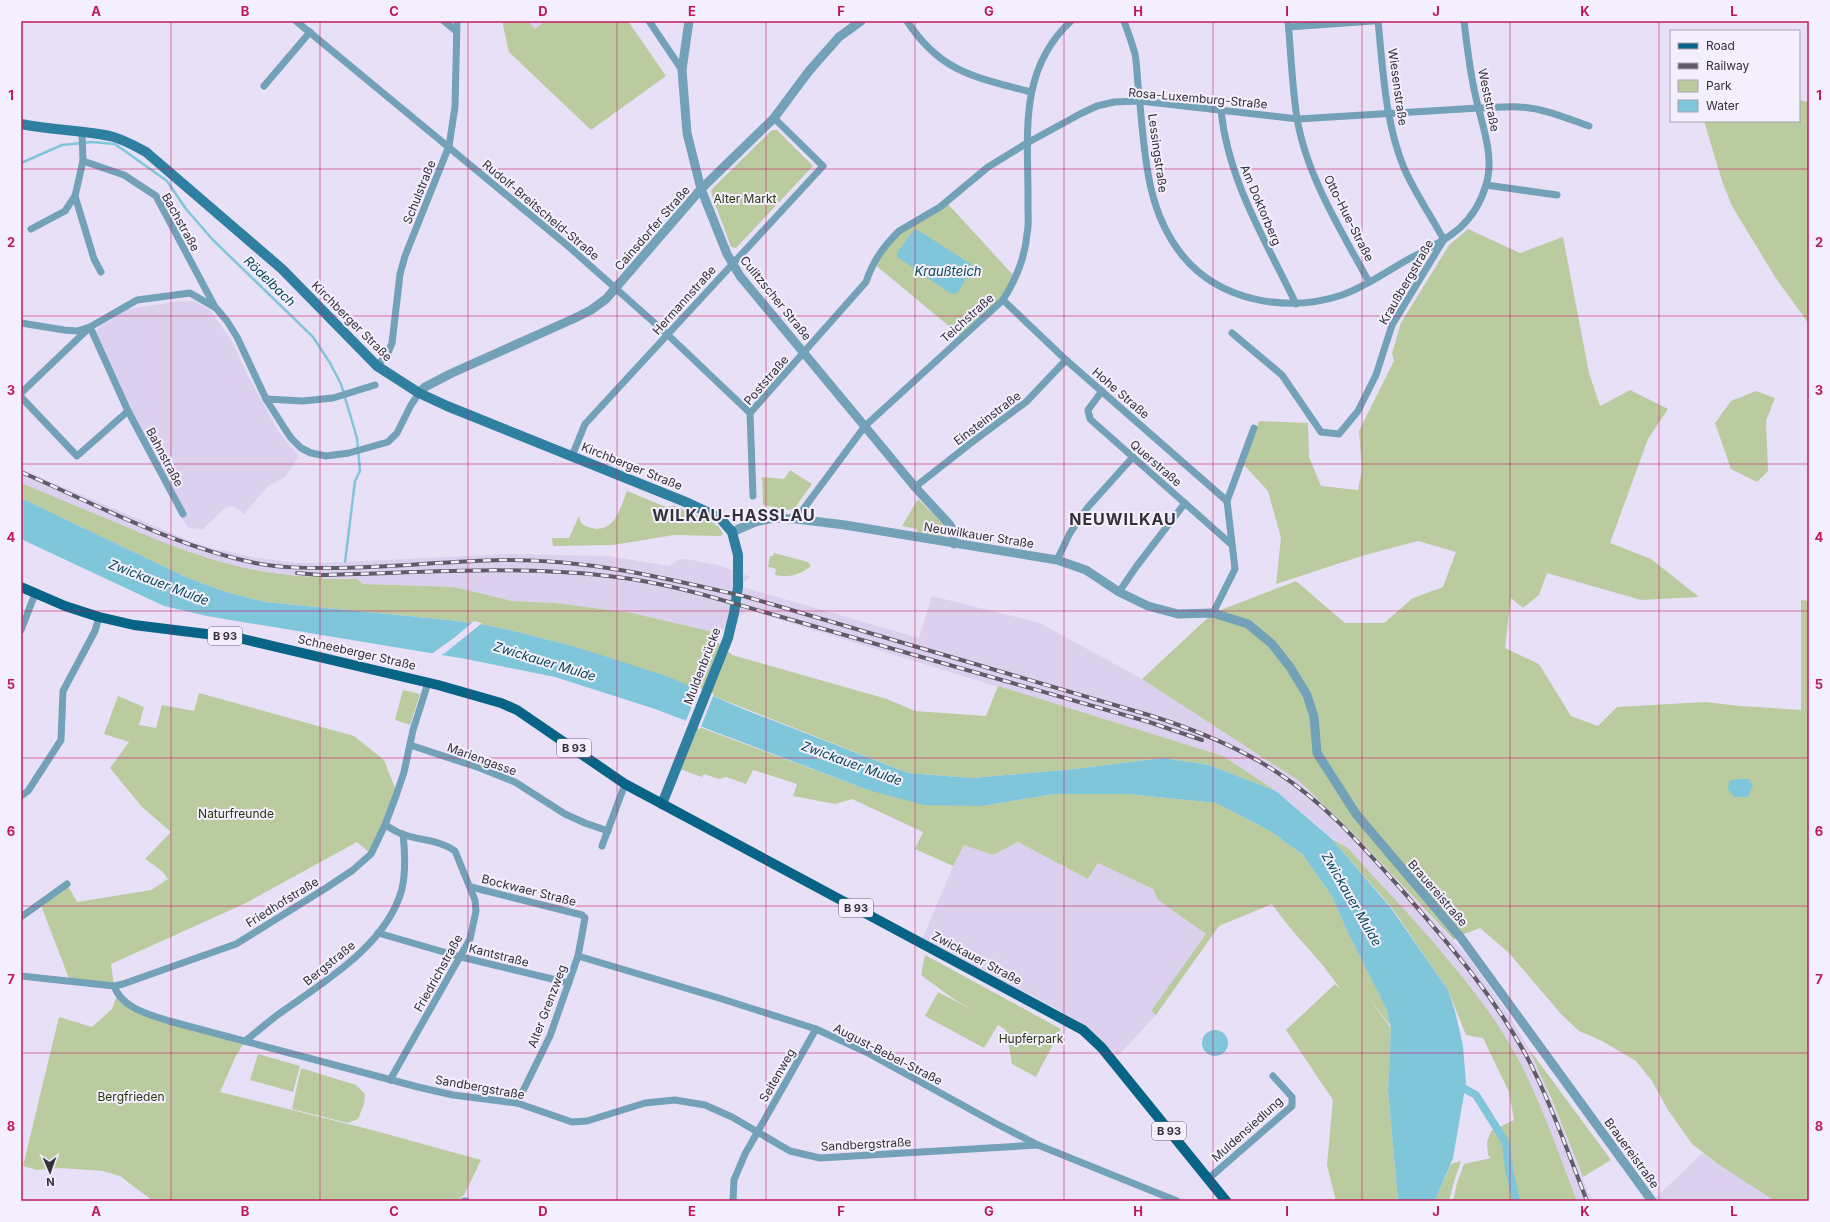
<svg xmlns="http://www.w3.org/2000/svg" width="1830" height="1222" viewBox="0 0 1830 1222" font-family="Inter,sans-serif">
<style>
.built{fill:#dbd1ee}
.green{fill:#bacb9f}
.water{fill:#80c6da}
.pier{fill:#e8e0f7}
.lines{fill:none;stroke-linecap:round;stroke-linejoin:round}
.stream{stroke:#80c6da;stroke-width:2.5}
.canal{stroke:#80c6da;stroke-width:8}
.minor{stroke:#72a1b8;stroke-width:7}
.tertiary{stroke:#72a1b8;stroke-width:9}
.secondary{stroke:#2f7fa1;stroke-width:10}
.primary{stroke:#076486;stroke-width:10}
.rail-casing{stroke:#605b68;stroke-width:4}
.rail{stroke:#f4effd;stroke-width:2.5;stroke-dasharray:8;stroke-linecap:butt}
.grid{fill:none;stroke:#c2185b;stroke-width:1;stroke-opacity:0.55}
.labels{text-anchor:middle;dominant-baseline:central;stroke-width:4;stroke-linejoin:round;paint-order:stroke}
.shield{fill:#f4effd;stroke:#6d6974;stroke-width:1}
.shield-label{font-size:11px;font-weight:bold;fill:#333039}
.street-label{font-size:12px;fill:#333039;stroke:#f4effd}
.park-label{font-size:12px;fill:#2b370f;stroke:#f4effd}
.water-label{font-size:13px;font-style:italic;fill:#074856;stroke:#f4effd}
.district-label{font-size:16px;font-weight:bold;letter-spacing:1px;fill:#333039;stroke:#f4effd}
.neatline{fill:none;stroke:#c2185b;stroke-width:1.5}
.grid-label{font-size:13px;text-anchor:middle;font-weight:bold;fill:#c2185b}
</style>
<rect width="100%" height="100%" fill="#e8e0f7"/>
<g class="built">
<path d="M528,21H545L534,29Z"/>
<path d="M180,301H194L210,310L232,341L247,374L279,432L299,456L285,477L268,486L244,514L234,506L226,507L203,529L188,528L168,493L156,457L123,395L94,333L101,326L128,309Z"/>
<path d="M21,469L195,543L212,548L257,558L299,563H323L508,554L609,556L669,566L678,560L687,559L722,566L750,577L738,587L750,589L919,638L932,596L1040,623L1142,679L1299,781L1354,834L1469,958L1509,1015L1529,1049L1542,1077L1592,1201H1577L1540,1106L1516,1055L1496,1023L1453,964L1348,848L1332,838L1275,790L1223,756L748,610L718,633L632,613L556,603L512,601L454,587L363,584L356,579H323L322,577L278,574L233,566L171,546L21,483Z"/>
<path d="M1018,842L1088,879L1098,863L1153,889L1158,900L1206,934L1151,1011L1156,1015L1118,1056L1084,1026L1057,1009L1029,994L974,970L921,942L953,866L964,845L993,855Z"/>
<path d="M1703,1153L1718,1164L1778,1201H1652Z"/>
</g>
<g class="green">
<path d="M502,21H528L535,29L545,21H628L666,76L591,130L509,52Z"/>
<path d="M1799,100L1809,102V324L1775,277L1732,206L1722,181L1704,121H1799Z"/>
<path d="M772,130H777L813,166L736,248L731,247L712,195L711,190Z"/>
<path d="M946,202L1015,277L1007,293L962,337L873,263L894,235Z"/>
<path d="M1468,229L1520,253L1563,237L1589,373L1600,406L1630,390L1668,409L1648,439L1610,543L1651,559L1699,597L1641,600L1547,573L1539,595L1523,608L1511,598L1505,648L1539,664L1571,716L1598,726L1617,707L1705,702L1740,706L1801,710V600L1809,601V1201H1778L1772,1199L1718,1164L1692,1144L1668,1110L1652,1081L1636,1061L1602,1041L1579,1031L1561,1014L1509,953L1480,928L1456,937L1454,940L1354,834L1299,781L1142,679L1213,613L1296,581L1345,623H1384L1413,598L1443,587L1456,552L1418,541L1365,555L1276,584L1281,538L1268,491L1244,465L1259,421L1308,423L1309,457L1321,486L1358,490L1362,470L1359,431L1394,361L1392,353L1401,323L1449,245Z"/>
<path d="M1756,391L1775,398L1766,421L1768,471L1757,482L1731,469L1715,423L1731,401Z"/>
<path d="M790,470L812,484L794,509L788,510L763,505L762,477L784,479Z"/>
<path d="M21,483C55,497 88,511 122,525C189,554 248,576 323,577V579H357L363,584L454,587L512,601L556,603L632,613L718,633L716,641L732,655L887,699L915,711L986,716L998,686L1223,756L1276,791L1209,765L1163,758L1075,769L972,778L908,773L716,697L576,647L514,631L485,625L449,620L265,602L226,592L188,578L21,498Z"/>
<path d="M627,491L666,507L675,506L710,521L719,527L723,534L720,536L674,535L613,545L553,546L552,538H569L579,516C580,522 582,525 588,527C614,536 620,509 627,491Z"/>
<path d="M918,499L946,527L948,532L946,537L944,538L917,535V529L902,526Z"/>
<path d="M774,553L808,562L811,566C800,575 789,578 775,575L776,569L768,567L770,556H773Z"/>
<path d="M403,690L420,694L410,725L395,720Z"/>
<path d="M199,693L354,736L384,760L397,793L371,854L357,842L246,903L111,964L114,986L70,981L40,903L67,884L77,902L151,890L168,879L162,871L145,859L171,832L142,807L110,768L129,742L104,734L118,696L144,707L139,725L156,728L162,705L194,711Z"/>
<path d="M694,725L868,790L982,806L1054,794H1128L1216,803L1270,831L1303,855L1333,898L1346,929L1386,1008L1390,1025L1369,999L1391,1028L1388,1090L1398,1201H1336L1327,1165L1333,1100L1286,1030L1335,984L1341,990C1321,959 1293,935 1272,904L1219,926L1156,1015L1151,1011L1206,934L1158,900L1153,889L1098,863L1088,879L1018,842L993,855L964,845L953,866L915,849L923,832L852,799L835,804L793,796L797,784L753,770L746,784L726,777L719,779L704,774L702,777L677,768Z"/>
<path d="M1332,839L1348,848C1407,914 1472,977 1516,1055C1541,1101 1558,1152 1577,1201H1453L1457,1183L1464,1164L1491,1158L1488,1155L1487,1142L1491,1131L1514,1120L1509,1092L1483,1038L1466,1035L1448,990L1392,908Z"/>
<path d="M925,955L1061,1029L1036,1077L1012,1064L1006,1030L998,1025L984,1048L925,1016L938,992L974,1011L955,1000L921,975Z"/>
<path d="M117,995L135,1009L245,1041L235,1058L220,1092L372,1130L481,1160L464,1195L457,1201H153L120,1176L103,1171L60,1168L37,1170L23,1166L59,1017L92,1027L112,1009Z"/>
<path d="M1529,1049L1611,1160L1583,1177L1552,1100Z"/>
<path d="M258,1054L300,1066L293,1092L250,1080Z"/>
<path d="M301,1068L356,1085L365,1094L364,1104L358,1119L348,1123L292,1109Z"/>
<path d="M1461,1161L1454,1182L1449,1201H1435L1451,1164Z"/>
</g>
<g class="water">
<path d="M916,229L971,264L972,267L971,271L958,292L954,294L950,293L897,257V253L913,231Z"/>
<path d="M21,498L188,578L226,592L265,602L449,620L485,625L514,631L576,647L669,677L743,709L908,773L972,778L1075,769L1163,758L1209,765L1276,791L1332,839L1391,908L1448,990L1455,1011L1463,1046L1466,1083L1453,1158L1435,1201H1398L1388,1090L1391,1028L1386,1008L1346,929L1333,898L1303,855L1270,831L1216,803L1128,794H1054L982,806L924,805L868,790L655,709L555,677L466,659L207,616L164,606L21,539Z"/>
<path d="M1737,779H1749L1753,786L1748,797H1734L1728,789L1729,781Z"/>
<circle cx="1215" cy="1043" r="13"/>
</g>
<g class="pier">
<path d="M474,621L482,623L445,653L439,656L430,655L454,638Z"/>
<path d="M699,688L714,694L700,729L685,723Z"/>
</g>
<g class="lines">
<path class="stream" d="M21,163L62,145L92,142L115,144L167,181L186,209L213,240L313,337L330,363L341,384L357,438L360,471L355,481L345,562"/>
<path class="canal" d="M1465,1089L1476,1095L1506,1143L1509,1169L1516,1201"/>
<g class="minor">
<path d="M296,21L568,246L668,335L750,413"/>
<path d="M444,21L456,31"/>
<path d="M649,21L682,70"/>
<path d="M907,21C941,73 975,77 1031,92"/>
<path d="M1124,21C1128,32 1132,43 1135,54C1137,64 1137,75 1138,85C1145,145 1143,206 1182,255C1220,302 1288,313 1342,295C1365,287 1386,272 1407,260C1444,240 1473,229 1486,185C1495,157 1482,125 1476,98C1470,73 1467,47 1464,21"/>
<path d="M1288,21C1291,53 1292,86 1297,118C1306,175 1342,232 1369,282"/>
<path d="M1378,21C1383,70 1385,122 1404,168C1415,193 1431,216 1444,240"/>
<path d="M1289,27L1373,21"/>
<path d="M264,86L310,32"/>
<path d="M1221,110C1228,181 1266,241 1296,304"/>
<path d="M82,132L83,161L75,196L94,259L101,272"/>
<path d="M83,161L124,175L156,196L215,307"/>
<path d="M1486,185L1557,195"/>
<path d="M31,229L65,211L75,196"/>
<path d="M1003,300L1066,360L1227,501"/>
<path d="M21,323L64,330L77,331L90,327L137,300L190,293L216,308L227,321L237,337L266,399L285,429L291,438L301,448L311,453L326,456L349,453L388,442L397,433L411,405L419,393"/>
<path d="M90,327L128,411L183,514"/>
<path d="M1232,333L1282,375L1321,432L1339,434L1358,411L1376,375L1392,325L1443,241"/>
<path d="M377,366L388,353L392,343L400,274L405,256L449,146L455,107L457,21"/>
<path d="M1102,391L1088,410L1090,419L1232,545"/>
<path d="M21,393L88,329"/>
<path d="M21,397L77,456L128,411"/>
<path d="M266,399L303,401L333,398L375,385"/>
<path d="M572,456L585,424L823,166L774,118"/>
<path d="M915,487L971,443L1026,402L1066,360"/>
<path d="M753,496L750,413L866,282C873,261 883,247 899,231L940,207L988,167L1027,143L1080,114L1097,106L1114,102L1140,101L1298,119L1479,108C1493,108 1507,106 1520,107C1543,108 1568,119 1589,126"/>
<path d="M796,519L865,426L1003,300C1015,281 1025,257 1027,234C1029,225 1028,216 1028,207C1029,139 1016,72 1071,21"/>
<path d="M1057,560L1070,533L1088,507L1133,457"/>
<path d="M1119,592L1136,567L1185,503"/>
<path d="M1213,613L1235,569L1227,501L1254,428"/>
<path d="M21,630L35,594"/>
<path d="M410,745L480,768L515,782L565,814L585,823L608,831"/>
<path d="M21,796L28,791L61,740L63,691L95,631L99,617"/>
<path d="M385,825C391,828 396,832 402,834C420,841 438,839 455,851L475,900L476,911L470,939L390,1080"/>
<path d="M602,846L625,784"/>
<path d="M471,887L582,915L585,918L578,956L550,1036L517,1103"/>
<path d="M21,917L67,884"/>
<path d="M378,933L461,957L569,983"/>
<path d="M578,956L719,998L816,1029L866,1052L995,1123L1038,1145L1177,1201"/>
<path d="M21,976L114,986L123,984L236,944L326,888L353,870L371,854L385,825L397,793L404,772L413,730L428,683"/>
<path d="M114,986C122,1008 148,1014 169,1021L418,1087L453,1095L517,1103L572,1122L587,1121L645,1103L675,1100L705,1105L732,1117L790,1151L820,1158L1038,1145"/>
<path d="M245,1041C258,1031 270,1020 283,1011C327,980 387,944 402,889C406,871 405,852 403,834"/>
<path d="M1208,1179L1292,1106V1097L1273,1076"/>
<path d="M464,1201H466"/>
<path d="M733,1201L734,1180L745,1154L816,1029"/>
</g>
<g class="tertiary">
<path d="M689,21L682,70L687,133L701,189L727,254L740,276L915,487L949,524L954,532V544"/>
<path d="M419,393L425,387L452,373L573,319L591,310L606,299L701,189L774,118L809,71L839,37L861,21"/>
<path d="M732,532L755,522L774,518L796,519L845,525L1057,560L1086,570L1119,592L1148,606L1178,614L1213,613L1248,624L1272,644L1290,667L1307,695L1314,717L1317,753L1356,814L1461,938L1652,1201"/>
</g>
<path class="secondary" d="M21,124C50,130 81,130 110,136C123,139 135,146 146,152L282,269L377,366L419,393L447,406L688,503L720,518L732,532L738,555V587L734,613L728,638L662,804"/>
<path class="primary" d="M21,587L65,606L99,617L134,625L239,638L438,685L501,703L517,710L625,784L1083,1030L1102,1048L1226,1201"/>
<defs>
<g id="rail">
<path d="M21,472C97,505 174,546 255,563C280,568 305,568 330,568C388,568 445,561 503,560C588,559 665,578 747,597L1152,716C1196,730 1239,747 1278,773C1326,804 1363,847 1401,889C1449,944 1492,993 1527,1057C1551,1103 1568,1153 1587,1201"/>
<path d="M297,573L320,575C415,573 514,565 608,576C645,580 680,588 715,598L1149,722L1202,740"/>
</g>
</defs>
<use href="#rail" class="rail-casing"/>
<use href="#rail" class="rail"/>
</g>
<path class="grid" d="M171,21V1201M320,21V1201M468,21V1201M617,21V1201M766,21V1201M915,21V1201M1064,21V1201M1213,21V1201M1362,21V1201M1510,21V1201M1659,21V1201M21,169H1809M21,316H1809M21,464H1809M21,611H1809M21,758H1809M21,906H1809M21,1053H1809"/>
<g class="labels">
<g class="shield">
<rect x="208" y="627" width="34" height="18" rx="3"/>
<rect x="557" y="739" width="34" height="18" rx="3"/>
<rect x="839" y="899" width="34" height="18" rx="3"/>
<rect x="1152" y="1122" width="34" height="18" rx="3"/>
</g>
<g class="shield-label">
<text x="225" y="636">B 93</text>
<text x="574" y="748">B 93</text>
<text x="856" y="908">B 93</text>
<text x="1169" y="1131">B 93</text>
</g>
<g class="street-label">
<text transform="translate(1398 87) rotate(82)">Wiesenstraße</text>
<text transform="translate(1198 98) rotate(5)">Rosa-Luxemburg-Straße</text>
<text transform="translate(1489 100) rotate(78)">Weststraße</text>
<text transform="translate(1158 153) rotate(82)">Lessingstraße</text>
<text transform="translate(419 192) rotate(-68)">Schulstraße</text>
<text transform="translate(1261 205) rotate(67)">Am Doktorberg</text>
<text transform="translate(541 210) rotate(40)">Rudolf-Breitscheid-Straße</text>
<text transform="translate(1349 218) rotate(63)">Otto-Hue-Straße</text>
<text transform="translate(181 222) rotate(61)">Bachstraße</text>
<text transform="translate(652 228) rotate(-49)">Cainsdorfer Straße</text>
<text transform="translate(1406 282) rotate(-60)">Kraußbergstraße</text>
<text transform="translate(776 298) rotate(51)">Culitzscher Straße</text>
<text transform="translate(684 300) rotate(-48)">Hermannstraße</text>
<text transform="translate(967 318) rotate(-42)">Teichstraße</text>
<text transform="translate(352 321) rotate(45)">Kirchberger Straße</text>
<text transform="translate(766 380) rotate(-49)">Poststraße</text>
<text transform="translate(1121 393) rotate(41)">Hohe Straße</text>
<text transform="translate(987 418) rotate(-37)">Einsteinstraße</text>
<text transform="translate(165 457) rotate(62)">Bahnstraße</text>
<text transform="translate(1156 463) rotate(41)">Querstraße</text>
<text transform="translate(632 466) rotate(22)">Kirchberger Straße</text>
<text transform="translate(979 535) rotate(9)">Neuwilkauer Straße</text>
<text transform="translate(357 652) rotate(13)">Schneeberger Straße</text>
<text transform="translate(702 666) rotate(-69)">Muldenbrücke</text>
<text transform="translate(482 759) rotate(20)">Mariengasse</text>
<text transform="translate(529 890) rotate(14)">Bockwaer Straße</text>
<text transform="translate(1438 893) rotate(49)">Brauereistraße</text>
<text transform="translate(282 902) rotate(-32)">Friedhofstraße</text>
<text transform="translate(499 955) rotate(14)">Kantstraße</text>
<text transform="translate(977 958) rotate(28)">Zwickauer Straße</text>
<text transform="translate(329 963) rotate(-39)">Bergstraße</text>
<text transform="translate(438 973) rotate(-61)">Friedrichstraße</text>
<text transform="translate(547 1006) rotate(-69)">Alter Grenzweg</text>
<text transform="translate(888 1054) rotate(27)">August-Bebel-Straße</text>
<text transform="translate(777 1075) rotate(-60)">Seitenweg</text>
<text transform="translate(480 1087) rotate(10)">Sandbergstraße</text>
<text transform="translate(1247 1129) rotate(-42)">Muldensiedlung</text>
<text transform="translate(866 1144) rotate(-3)">Sandbergstraße</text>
<text transform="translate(1632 1153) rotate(54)">Brauereistraße</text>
</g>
<g class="park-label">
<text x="745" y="198">Alter Markt</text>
<text x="236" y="813">Naturfreunde</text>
<text x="1031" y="1038">Hupferpark</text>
<text x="131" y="1096">Bergfrieden</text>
</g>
<g class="water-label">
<text x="948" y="271">Kraußteich</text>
<text transform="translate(270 281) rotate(44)">Rödelbach</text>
<text transform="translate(159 582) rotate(21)">Zwickauer Mulde</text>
<text transform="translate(545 661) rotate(17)">Zwickauer Mulde</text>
<text transform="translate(852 763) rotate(20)">Zwickauer Mulde</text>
<text transform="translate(1352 899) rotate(60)">Zwickauer Mulde</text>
</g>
<g class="district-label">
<text x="734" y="515">WILKAU-HASSLAU</text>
<text x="1123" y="519">NEUWILKAU</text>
</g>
</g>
<rect width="1830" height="1222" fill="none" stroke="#f4effd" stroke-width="44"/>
<rect x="1670" y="30" width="130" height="92" fill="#f4effd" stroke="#a7a3af"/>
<rect x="1678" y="43" width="20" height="6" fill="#076486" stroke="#a7a3af"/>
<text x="1706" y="50" font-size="12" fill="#333039">Road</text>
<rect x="1678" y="63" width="20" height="6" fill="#605b68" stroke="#a7a3af"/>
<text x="1706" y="70" font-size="12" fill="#333039">Railway</text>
<rect x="1678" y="80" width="20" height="12" fill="#bacb9f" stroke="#a7a3af"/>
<text x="1706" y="90" font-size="12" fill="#333039">Park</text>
<rect x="1678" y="100" width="20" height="12" fill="#80c6da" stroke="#a7a3af"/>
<text x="1706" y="110" font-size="12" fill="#333039">Water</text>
<g transform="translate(50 1172) rotate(178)" stroke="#f4effd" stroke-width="3" paint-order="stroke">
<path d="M0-3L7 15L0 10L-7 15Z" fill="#333039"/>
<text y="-6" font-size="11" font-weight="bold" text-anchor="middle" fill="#333039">N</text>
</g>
<rect x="22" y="22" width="1786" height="1178" class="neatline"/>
<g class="grid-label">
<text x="96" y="16">A</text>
<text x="245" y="16">B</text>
<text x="394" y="16">C</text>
<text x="543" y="16">D</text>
<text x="692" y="16">E</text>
<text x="841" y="16">F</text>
<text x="989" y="16">G</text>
<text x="1138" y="16">H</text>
<text x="1287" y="16">I</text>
<text x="1436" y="16">J</text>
<text x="1585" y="16">K</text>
<text x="1734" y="16">L</text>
<text x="11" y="100">1</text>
<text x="1819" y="100">1</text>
<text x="11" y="247">2</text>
<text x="1819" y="247">2</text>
<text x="11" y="395">3</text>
<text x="1819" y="395">3</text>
<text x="11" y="542">4</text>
<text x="1819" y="542">4</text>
<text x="11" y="689">5</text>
<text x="1819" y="689">5</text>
<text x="11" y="836">6</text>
<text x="1819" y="836">6</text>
<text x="11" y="984">7</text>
<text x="1819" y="984">7</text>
<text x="11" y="1131">8</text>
<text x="1819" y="1131">8</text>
<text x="96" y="1216">A</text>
<text x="245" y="1216">B</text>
<text x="394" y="1216">C</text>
<text x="543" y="1216">D</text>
<text x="692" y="1216">E</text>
<text x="841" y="1216">F</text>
<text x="989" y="1216">G</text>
<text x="1138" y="1216">H</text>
<text x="1287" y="1216">I</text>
<text x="1436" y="1216">J</text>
<text x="1585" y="1216">K</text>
<text x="1734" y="1216">L</text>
</g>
</svg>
